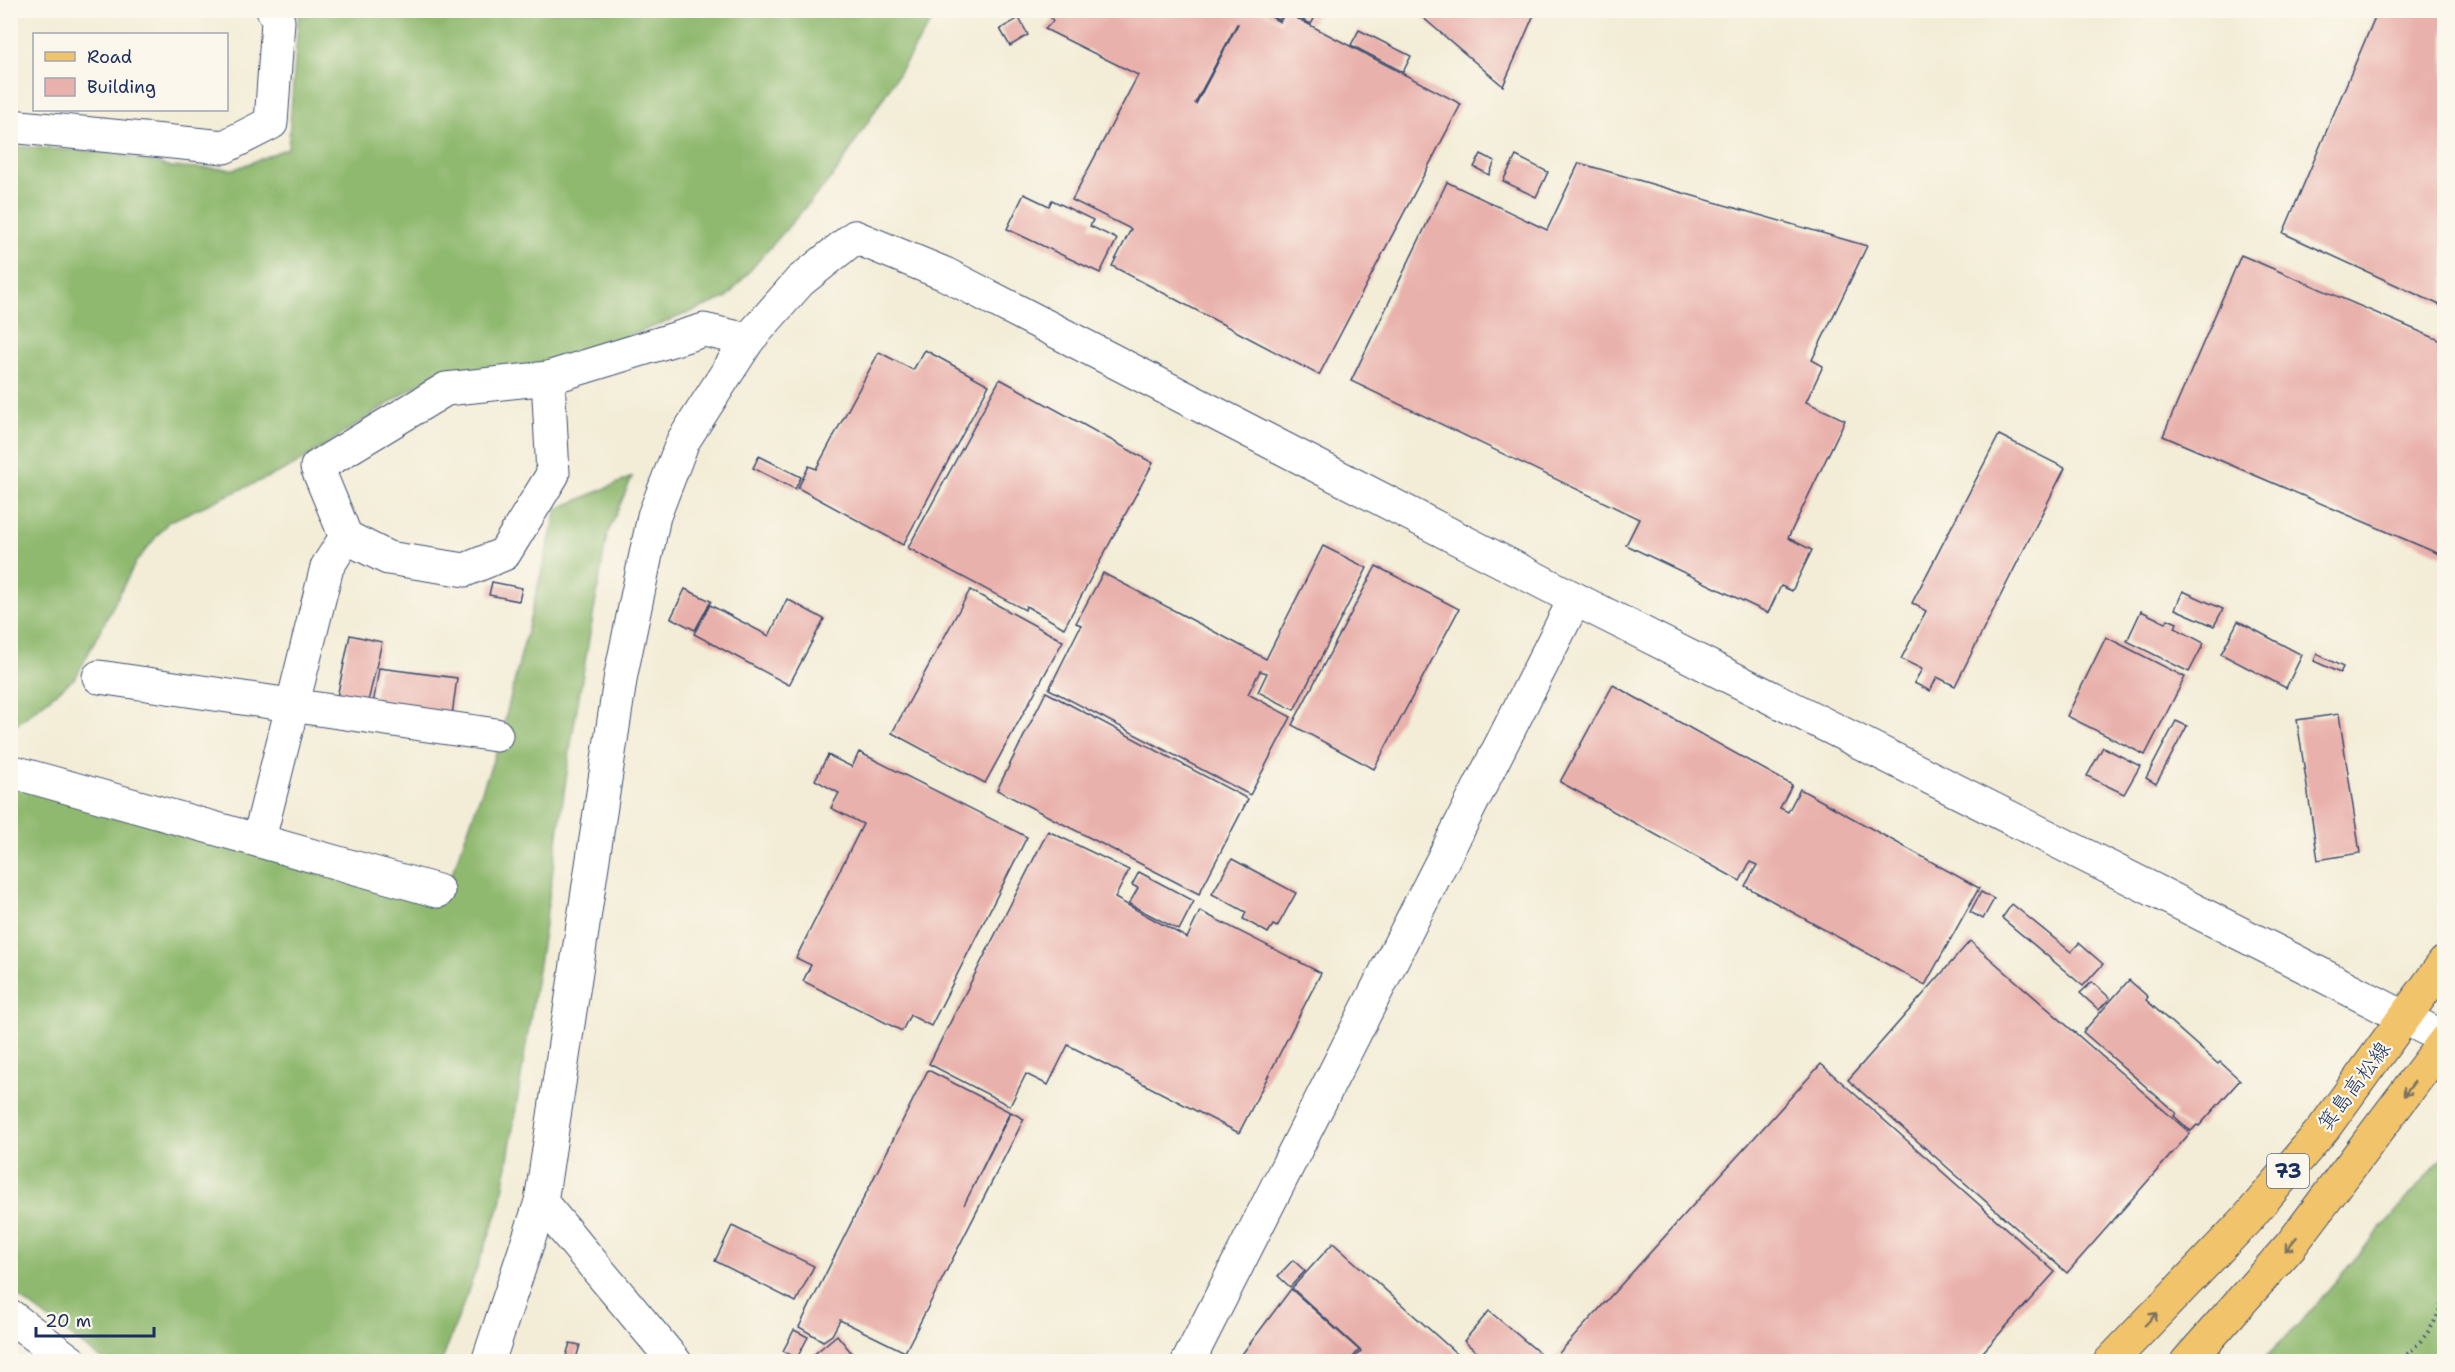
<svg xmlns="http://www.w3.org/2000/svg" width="2455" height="1372" viewBox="0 0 2455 1372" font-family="'Shantell Sans','Klee One',sans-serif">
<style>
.forest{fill:#90b96f;stroke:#567466;stroke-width:1.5}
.building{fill:#e9b1ab;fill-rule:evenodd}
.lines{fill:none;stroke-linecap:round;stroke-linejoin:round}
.minor-casing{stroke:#3b4c70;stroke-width:35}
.major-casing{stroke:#3b4c70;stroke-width:35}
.path{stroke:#3b4c70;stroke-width:4;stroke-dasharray:1.5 4.5;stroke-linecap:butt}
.minor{stroke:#fff;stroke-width:33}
.major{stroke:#f1c36a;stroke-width:33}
.oneway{stroke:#7b7263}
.labels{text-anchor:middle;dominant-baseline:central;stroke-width:4.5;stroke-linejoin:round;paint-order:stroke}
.shield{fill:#fbf7ec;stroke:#5e6b89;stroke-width:1.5}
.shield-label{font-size:20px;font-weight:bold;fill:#1b2f5e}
.street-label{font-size:21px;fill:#1b2f5e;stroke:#fbf7ec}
</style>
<rect width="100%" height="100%" fill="#fbf7ec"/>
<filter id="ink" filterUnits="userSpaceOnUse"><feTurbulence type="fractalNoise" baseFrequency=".0167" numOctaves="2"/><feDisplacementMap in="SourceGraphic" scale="12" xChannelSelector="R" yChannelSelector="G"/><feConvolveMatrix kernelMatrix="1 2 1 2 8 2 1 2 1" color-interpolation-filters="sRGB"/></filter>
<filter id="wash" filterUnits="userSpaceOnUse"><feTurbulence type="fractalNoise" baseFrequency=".008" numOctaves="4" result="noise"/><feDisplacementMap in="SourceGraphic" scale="24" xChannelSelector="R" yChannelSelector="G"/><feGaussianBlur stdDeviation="1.35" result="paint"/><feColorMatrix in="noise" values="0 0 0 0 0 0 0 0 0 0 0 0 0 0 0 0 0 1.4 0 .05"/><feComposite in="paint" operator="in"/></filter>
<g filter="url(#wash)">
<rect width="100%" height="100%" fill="#f3edd7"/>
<g class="forest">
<path d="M299,11H938L837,171L726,298L563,362L431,376L293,466L168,522L136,562L76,677L11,729V146L115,153L172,167L235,169L288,148Z"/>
<path d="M632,477L607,535L572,737L544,932L501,1203L442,1361H104L11,1291L10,782L442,901L499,744L557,509Z"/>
<path d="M2444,1158V1361L2369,1362L2366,1359L2363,1362L2262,1361L2297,1326L2437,1164Z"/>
</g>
<g id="blocks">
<g class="building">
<path d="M1047,10H1258L1280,22L1285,12L1461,104L1319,375L1112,266L1131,229L1072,200L1138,75L1045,29L1053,21ZM1237,24H1238L1196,104L1195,103Z"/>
<path d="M1260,10H1315L1318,12L1311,24L1284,11L1279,20Z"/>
<path d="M1414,10H1536L1503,86Z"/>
<path d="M2378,10L2444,12V307L2283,233Z"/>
<path d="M1019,18L1028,35L1010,46L1000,29Z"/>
<path d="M1359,30L1411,56L1403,72L1351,45Z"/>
<path d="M1481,154L1495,161L1489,175L1474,167Z"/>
<path d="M1516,156L1548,172L1536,197L1503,181Z"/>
<path d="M1579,163L1867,246L1812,360L1823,366L1806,402L1845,420L1788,538L1812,550L1792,591L1781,586L1768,613L1626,545L1639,519L1351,381L1447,182L1547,230Z"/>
<path d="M1024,194L1049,206L1052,200L1093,220L1090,226L1117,239L1100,273L1007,229Z"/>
<path d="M2241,255L2444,342V556L2163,436Z"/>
<path d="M925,350L989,385L903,545L798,488L809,466L816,469L879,352L913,370Z"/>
<path d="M1000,379L1153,463L1064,628L1026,606L1025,610L908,548Z"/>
<path d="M1999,435L2065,468L1955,686L1937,677L1930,691L1914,683L1922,669L1901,659L1926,611L1912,603Z"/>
<path d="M759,456L801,477L795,489L753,468Z"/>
<path d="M1323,546L1367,568L1294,710L1258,692L1267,673L1260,671L1248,694L1291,717L1250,795L1049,689L1081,625L1076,623L1103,573L1266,659Z"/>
<path d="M1376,566L1459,609L1374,769L1292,725Z"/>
<path d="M492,582L522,588L519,601L489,595Z"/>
<path d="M685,589L711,601L695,630L671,618Z"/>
<path d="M970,590L1063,641L985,783L892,733Z"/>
<path d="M2183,591L2223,609L2214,626L2175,609Z"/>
<path d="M787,599L824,619L789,685L694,634L710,605L769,636Z"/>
<path d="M2141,611L2166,623L2168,619L2177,623L2175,628L2204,643L2189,672L2127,641Z"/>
<path d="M2238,621L2302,655L2286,688L2221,654Z"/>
<path d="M350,635L382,642L368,702L337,697Z"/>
<path d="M2106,637L2185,677L2145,755L2067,716Z"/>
<path d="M2317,654L2343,667L2340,673L2314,661Z"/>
<path d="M379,668L457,678L452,715L373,705Z"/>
<path d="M1613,685L1792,785L1780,808L1788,812L1800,789L1979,888L1925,985L1745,886L1757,865L1750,862L1740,881L1560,782Z"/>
<path d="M1046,692L1248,799L1199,894L997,790Z"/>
<path d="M2339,714L2360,853L2318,860L2297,720Z"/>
<path d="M2176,721L2187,726L2156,784L2146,778Z"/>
<path d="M2103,747L2140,766L2124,794L2087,776Z"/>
<path d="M859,752L1027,837L931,1026L910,1015L902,1031L803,981L811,965L796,958L863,824L831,808L839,793L815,780L828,755L852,767Z"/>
<path d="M1048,831L1129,870L1115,898L1187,938L1200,911L1321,973L1239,1133L1068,1045L1048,1085L1026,1074L1010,1106L929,1064Z"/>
<path d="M1232,859L1296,893L1277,927L1273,925L1268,933L1243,919L1246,912L1212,894Z"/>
<path d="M1139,872L1194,901L1179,930L1129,904L1138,888L1132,885Z"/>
<path d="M1981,892L1994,899L1983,919L1970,912Z"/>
<path d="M2012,904L2071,952L2079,943L2103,964L2083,986L2002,918Z"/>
<path d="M1970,941L2190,1133L2067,1273L1848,1080Z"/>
<path d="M2129,980L2148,997L2146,1000L2218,1064L2220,1062L2240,1080L2199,1126L2197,1125L2191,1131L2174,1116L2176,1113L2083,1032Z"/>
<path d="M2092,982L2110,998L2099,1010L2080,993Z"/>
<path d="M1821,1064L2055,1272L1974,1362H1551Z"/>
<path d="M928,1070L1010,1112L964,1205L1011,1112L1024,1119L905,1352L840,1320L832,1335L823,1341L799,1327Z"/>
<path d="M732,1226L814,1266L796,1302L715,1261Z"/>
<path d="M1333,1243L1466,1362H1351L1361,1351L1292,1288Z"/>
<path d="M1293,1260L1305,1271L1290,1287L1278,1276Z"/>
<path d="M1291,1289L1359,1350L1349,1362H1236Z"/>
<path d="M1489,1311L1548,1360L1547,1362H1488L1464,1341Z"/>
<path d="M794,1330L808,1337L797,1358L783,1351Z"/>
<path d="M837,1335L859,1362H805Z"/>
<path d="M570,1343L580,1345L575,1362L565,1359Z"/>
</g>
</g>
</g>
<g filter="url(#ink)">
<use href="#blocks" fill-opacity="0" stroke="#3b4c70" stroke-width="1.5"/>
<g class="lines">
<defs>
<g id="minor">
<path d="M10,126L224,147L271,123L278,21L273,10"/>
<path d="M548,378L553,474L504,554L465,570L388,558L346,537L317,467L446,389L548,378L704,330L748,340"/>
<path d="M99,677L496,735"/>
<path d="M10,771L438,891"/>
<path d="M259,839L327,567L346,537"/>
<path d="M541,1202L675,1362"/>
<path d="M10,1316L71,1362"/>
<path d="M488,1362L541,1202L621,674L654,516L683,441L748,340L800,281L855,237L945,274L1575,599L2287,957L2444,1038"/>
<path d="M1188,1362L1575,599"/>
</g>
<g id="major">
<path d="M2110,1362L2247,1219L2324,1128L2444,963"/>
<path d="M2187,1362L2291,1245L2444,1042"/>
</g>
</defs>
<use href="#minor" class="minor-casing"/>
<use href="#major" class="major-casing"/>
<path class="path" d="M2398,1362C2422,1342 2438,1325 2444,1294"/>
<use href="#minor" class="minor"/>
<use href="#major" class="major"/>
</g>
<defs><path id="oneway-shaft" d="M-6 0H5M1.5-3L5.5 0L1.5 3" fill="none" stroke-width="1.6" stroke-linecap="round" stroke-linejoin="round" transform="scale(1.5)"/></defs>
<g class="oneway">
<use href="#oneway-shaft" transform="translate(2409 1089) rotate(127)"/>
<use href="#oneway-shaft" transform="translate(2291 1244) rotate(129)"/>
<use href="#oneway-shaft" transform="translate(2151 1319) rotate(-46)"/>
</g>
</g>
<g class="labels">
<rect class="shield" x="2267" y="1154" width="42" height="34" rx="4.5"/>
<g class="shield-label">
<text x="2288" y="1171">73</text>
</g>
<g class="street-label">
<text transform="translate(2354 1086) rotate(-53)">箕島高松線</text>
</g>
</g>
<rect width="2455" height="1372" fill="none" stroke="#fbf7ec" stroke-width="36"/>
<rect x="33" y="33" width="195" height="78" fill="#fbf7ec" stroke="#a1a7b3" stroke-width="1.5"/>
<rect x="45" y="52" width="30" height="9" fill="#f1c36a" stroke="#a1a7b3" stroke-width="1.5"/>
<text x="87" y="63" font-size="18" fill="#1b2f5e">Road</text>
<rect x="45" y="78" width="30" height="18" fill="#e9b1ab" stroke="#a1a7b3" stroke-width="1.5"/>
<text x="87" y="93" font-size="18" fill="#1b2f5e">Building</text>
<path d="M36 1327v9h118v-9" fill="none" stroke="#1b2f5e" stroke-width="3"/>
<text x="45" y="1327" font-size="18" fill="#1b2f5e" stroke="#fbf7ec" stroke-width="4.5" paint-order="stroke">20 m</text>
</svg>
